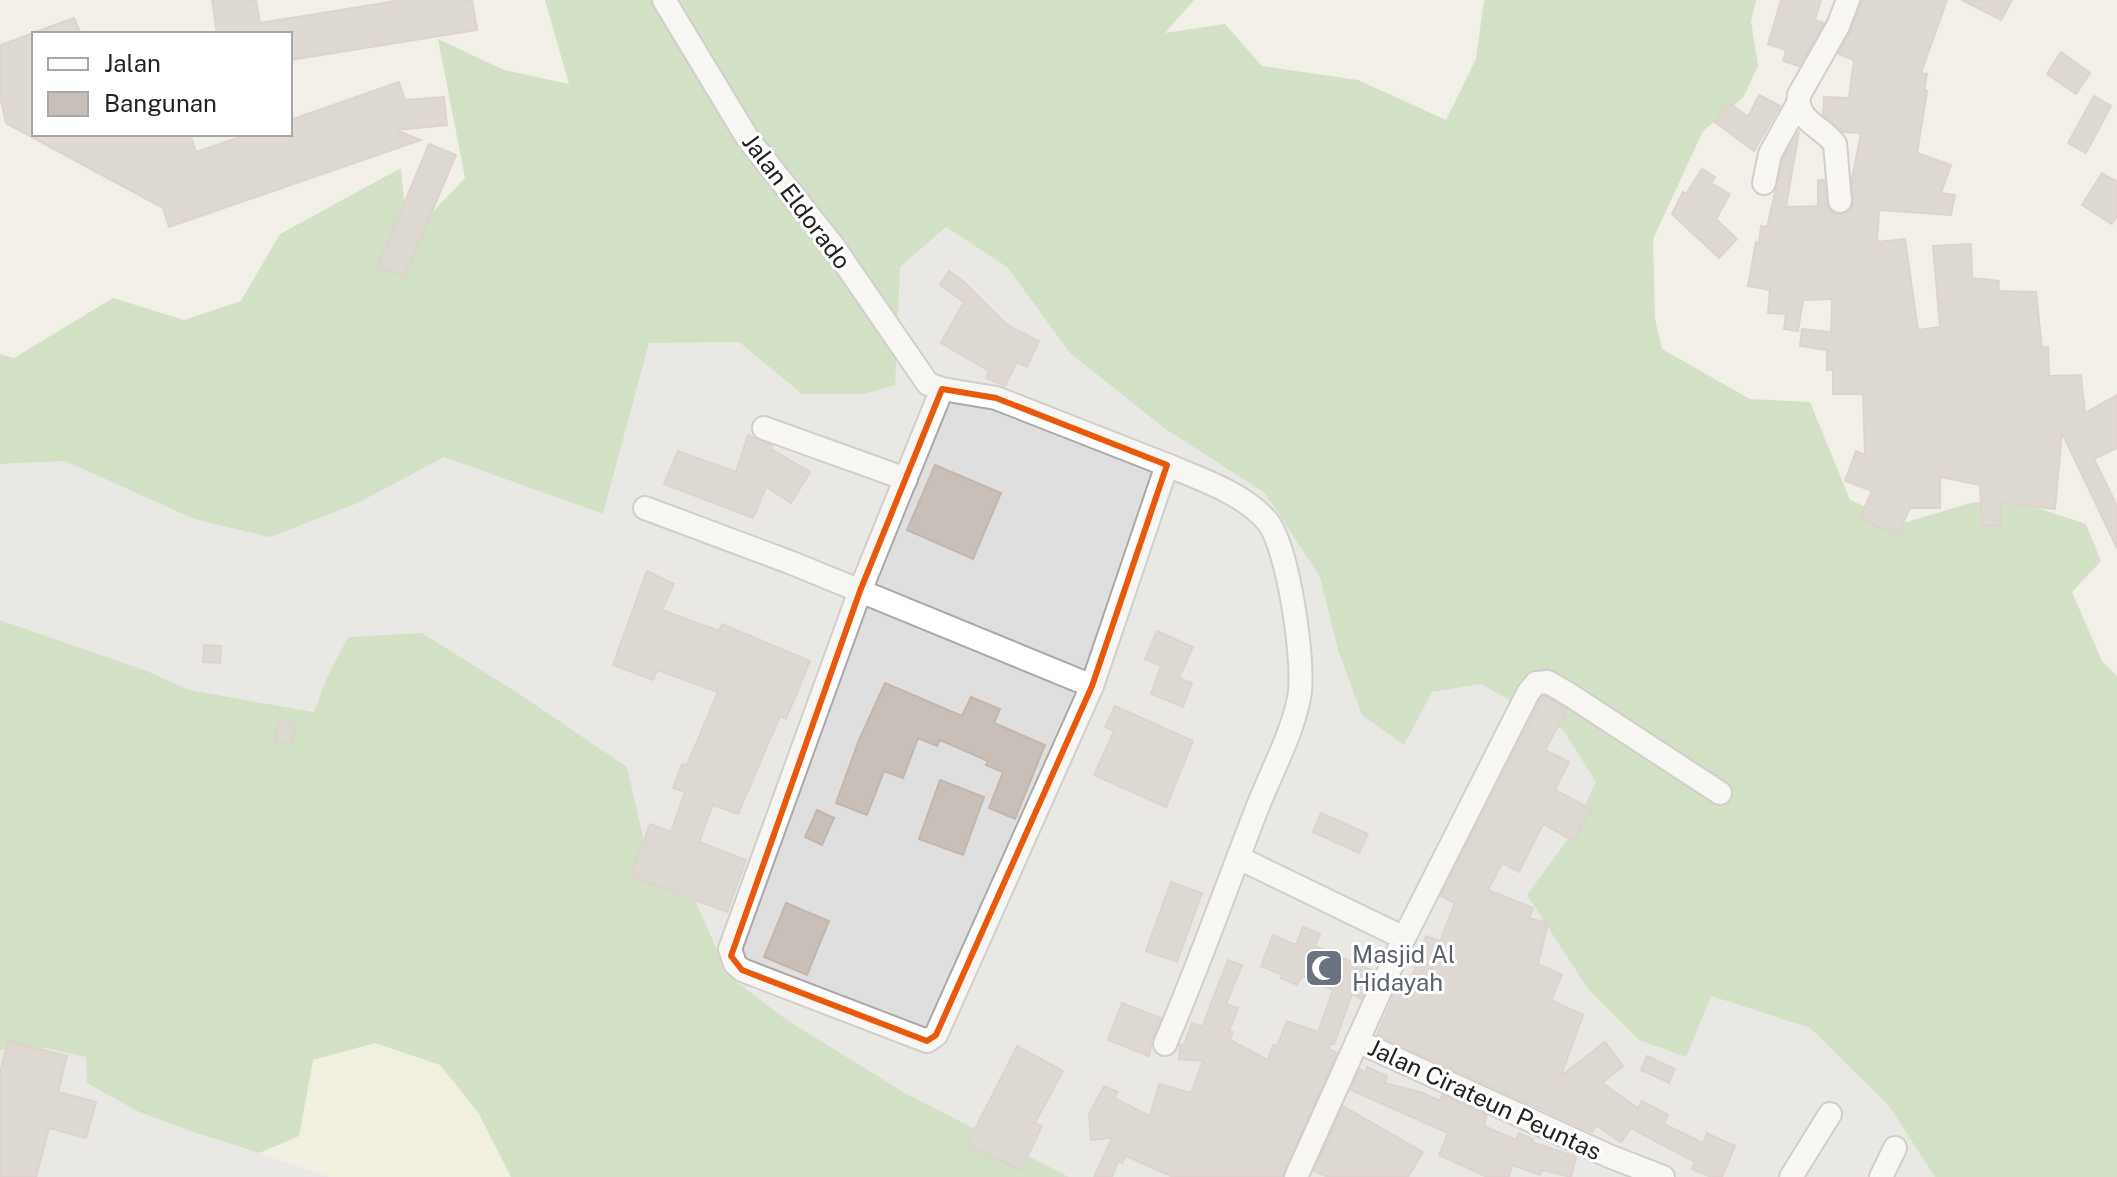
<svg xmlns="http://www.w3.org/2000/svg" width="2117" height="1177" viewBox="0 0 2117 1177" font-family="'Public Sans',sans-serif">
<style>
.residential{fill:#e0dfdf}
.farmland{fill:#eef0d5}
.forest{fill:#add19e}
.building{fill:#c7bfb8;stroke:#c4b6ab;stroke-width:2}
.lines{fill:none;stroke-linecap:round;stroke-linejoin:round}
.minor-casing{stroke:#a9a9a9;stroke-width:26}
.minor{stroke:#fff;stroke-width:22}
.marked{fill:none;stroke:#e8590c;stroke-width:6;stroke-linejoin:round}
.labels{text-anchor:middle;dominant-baseline:central;stroke-width:6;stroke-linejoin:round;paint-order:stroke}
.street-label{font-size:24px;fill:#222;stroke:#fff}
.worship-label{font-size:24px;fill:#5b616d;stroke:#fff;text-anchor:start}
</style>
<rect width="100%" height="100%" fill="#f2efe9"/>
<g class="residential">
<path d="M946,227L1007,267L1070,353L1164,428L1265,492L1320,577L1338,650L1363,715L1432,692L1481,684L1563,730L1596,782L1568,839L1528,895L1588,989L1710,996L1810,1028L1889,1106L1935,1177H1069L905,1093L787,1020L729,975L711,933L647,854L627,767L521,695L422,633L348,637L327,677L315,712L189,690L147,671L0,620V464L65,461L194,519L358,503L444,457L603,514L649,343L739,342L802,394L900,267Z"/>
<path d="M45,1048L86,1057L139,1112L196,1133L330,1177H0V1050Z"/>
</g>
<path class="farmland" d="M375,1043L440,1065L478,1112L511,1177H330L259,1153L299,1136L313,1060Z"/>
<g class="forest">
<path d="M545,0H1194L1165,33L1225,24L1262,66L1358,80L1446,120L1476,59L1484,0H1756L1751,21L1758,66L1743,98L1703,131L1653,239L1655,319L1662,349L1750,399L1810,402L1850,500L1903,523L1974,502L2034,507L2086,524L2101,561L2072,592L2102,661L2117,676V1177H1935L1889,1106L1810,1028L1711,996L1686,1057L1639,1040L1588,989L1527,895L1568,839L1596,782L1563,730L1481,684L1432,692L1404,745L1362,715L1338,650L1320,577L1265,493L1164,428L1070,353L1007,267L946,227L900,267L895,385L864,394H802L739,342L649,343L603,514L444,457L358,503L270,537L194,519L65,461L0,464V354L14,358L113,298L184,320L241,301L280,234L401,168L408,238L465,178L438,39L504,70L569,84Z"/>
<path d="M0,620L147,671L189,690L314,712L327,677L348,637L422,633L521,695L627,767L647,854L689,887L729,976L787,1020L905,1093L1069,1177H511L478,1112L440,1065L375,1043L313,1060L299,1136L259,1153L196,1133L139,1112L87,1083L86,1057L45,1048L0,1050Z"/>
</g>
<g class="building">
<path d="M212,0H256L260,23L402,0H472L477,30L290,60V34H217Z"/>
<path d="M1781,0H1821L1815,20L1824,23L1799,66L1783,61L1786,50L1768,44Z"/>
<path d="M1862,0H1947L1921,73L1927,74L1924,90L1927,91L1917,153L1951,165L1941,193L1955,195L1951,215L1879,210L1877,242L1905,239L1918,330L1940,327L1933,246L1971,244L1972,278L1999,281L1998,291L2036,292L2042,348L2048,347L2049,376L2081,375L2085,413L2117,395V448L2094,459L2117,506V548L2062,433L2055,509L2000,503L2001,525L1982,526L1980,485L1940,477V508H1910L1897,536L1860,518L1872,491L1845,481L1856,451L1865,455L1863,394H1833V370H1827V350L1800,346L1802,329L1831,332L1832,299L1803,300L1798,331L1784,329L1786,314L1768,313L1770,290L1748,286L1756,242L1759,243L1761,226L1767,227L1783,159L1799,131L1786,207L1818,206V180H1824L1826,203L1833,213L1842,215L1853,206L1852,179L1861,133L1843,132L1823,115L1824,97L1849,98L1854,60L1838,54L1851,31Z"/>
<path d="M1962,0H2012L2001,20Z"/>
<path d="M74,18L81,34H36L35,32Z"/>
<path d="M34,33V134H190L196,152L249,134H290V120L399,82L405,100L444,97L447,125L396,130L421,140L169,227L163,208L6,123L0,96V45Z"/>
<path d="M2061,52L2090,73L2076,94L2047,74Z"/>
<path d="M1759,95L1780,106L1754,151L1715,122L1729,103L1748,117Z"/>
<path d="M2094,96L2111,106L2086,153L2068,143Z"/>
<path d="M429,144L456,155L404,277L378,266Z"/>
<path d="M1702,169L1715,177L1711,183L1730,194L1716,219L1737,239L1719,258L1672,214L1683,192L1686,194Z"/>
<path d="M2102,173L2117,182V216L2112,224L2082,205Z"/>
<path d="M949,271L964,282L1007,325L1039,341L1027,367L1017,362L1005,386L986,378L989,371L941,343L964,302L940,285Z"/>
<path d="M748,435L772,446L771,449L810,472L791,503L766,487L753,518L664,484L678,451L736,472Z"/>
<path d="M935,465L1001,493L973,559L907,530Z"/>
<path d="M647,571L674,584L662,610L719,631L722,624L810,661L786,719L780,716L738,814L713,805L699,842L746,860L727,912L631,876L650,824L671,832L685,792L673,788L682,764L687,765L718,692L657,670L653,680L613,665Z"/>
<path d="M1157,631L1193,647L1179,678L1192,683L1183,707L1151,694L1161,666L1145,659Z"/>
<path d="M204,645L221,646L220,663L203,662Z"/>
<path d="M885,683L962,716L971,697L1000,709L994,723L1045,745L1015,819L989,808L1003,772L986,765L988,761L940,740L937,746L918,738L903,778L884,771L867,815L836,803L859,740Z"/>
<path d="M1545,696L1567,710L1545,750L1569,762L1555,790L1591,809L1574,841L1543,824L1519,872L1502,863L1488,890L1533,908L1529,918L1548,923L1538,964L1562,975L1551,1000L1583,1015L1561,1076L1605,1042L1623,1066L1602,1083L1638,1108L1642,1101L1668,1115L1664,1124L1703,1143L1707,1133L1735,1146L1722,1177H1711L1692,1169L1695,1162L1631,1128L1621,1142L1596,1125L1592,1132L1377,1035L1399,984L1408,989L1426,936L1440,941L1455,903L1441,896L1540,701Z"/>
<path d="M1115,706L1193,741L1166,807L1094,775L1114,731L1105,727Z"/>
<path d="M278,722L295,725L292,744L275,741Z"/>
<path d="M940,780L984,797L963,855L919,839Z"/>
<path d="M817,810L834,818L822,845L805,837Z"/>
<path d="M1321,813L1368,834L1359,853L1313,832Z"/>
<path d="M1171,882L1202,893L1177,962L1146,951Z"/>
<path d="M786,903L829,921L807,975L764,957Z"/>
<path d="M1303,927L1320,934L1315,946L1374,971L1361,999L1352,994L1334,1044H1330L1329,1049L1337,1053L1282,1177H1173L1126,1156L1122,1163L1118,1161L1112,1177H1094L1112,1138L1091,1140L1089,1115L1104,1086L1118,1092L1114,1098L1150,1116L1159,1084L1191,1093L1203,1061L1179,1059L1180,1045H1184L1192,1023L1202,1027L1228,960L1242,965L1226,1004L1238,1008L1229,1031L1233,1032L1230,1040L1268,1060L1273,1045L1277,1046L1287,1021L1318,1032L1333,990L1302,976L1297,985L1281,978L1282,975L1261,966L1273,935L1296,945Z"/>
<path d="M1122,1003L1161,1018L1152,1039L1149,1056L1108,1040Z"/>
<path d="M8,1041L67,1056L58,1092L96,1102L86,1138L49,1128L36,1177H0V1073Z"/>
<path d="M1017,1046L1063,1071L1035,1123L1042,1126L1021,1170L967,1145Z"/>
<path d="M1647,1056L1675,1069L1669,1083L1641,1070Z"/>
<path d="M1367,1067L1387,1076L1385,1083L1423,1093L1440,1101L1442,1095L1486,1115L1484,1126L1516,1140L1519,1133L1533,1139L1532,1142L1576,1157L1571,1177L1542,1170L1540,1175L1512,1165L1509,1177H1487L1439,1155L1448,1133L1351,1090L1360,1069L1365,1073Z"/>
<path d="M1343,1106L1423,1152L1408,1177H1328L1314,1171Z"/>
</g>
<g class="lines">
<defs>
<g id="minor">
<path d="M664,0L748,139L831,243L928,384L942,389L996,398L1167,465L1092,686L936,1035L927,1041L742,970L735,964L730,949L860,591L942,389"/>
<path d="M1764,183L1770,154L1797,105"/>
<path d="M1840,201L1835,144C1822,126 1795,121 1799,95L1838,26L1848,0"/>
<path d="M764,428L906,479"/>
<path d="M645,508L792,563L1092,686"/>
<path d="M1239,858L1404,938L1296,1177"/>
<path d="M1404,938L1528,693L1536,683L1548,682L1570,695L1720,793"/>
<path d="M1357,1041L1609,1156L1663,1177"/>
<path d="M1165,1044C1199,965 1227,885 1258,806C1272,770 1291,737 1299,698C1306,667 1288,545 1267,521C1243,493 1200,479 1167,465"/>
<path d="M1791,1177L1830,1114"/>
<path d="M1881,1177L1895,1148"/>
</g>
</defs>
<use href="#minor" class="minor-casing"/>
<use href="#minor" class="minor"/>
</g>
<path d="M0 0H2117V1177H0ZM942,389L996,398L1167,465L1092,686L936,1035L927,1041L742,970L731,956L860,591Z" fill="#f2efe9" fill-opacity=".55" fill-rule="evenodd"/>
<path class="marked" d="M942,389L996,398L1167,465L1092,686L936,1035L927,1041L742,970L731,956L860,591Z"/>
<defs>
<symbol id="mosque-square" viewBox="-11 -11 22 22"><rect x="-9" y="-9" width="18" height="18" rx="4" fill="#6b7280" stroke="#fff"/><path d="M3.5-4.9A6 6 0 1 0 3.5 4.9A5 5 0 1 1 3.5-4.9Z" fill="#fff"/></symbol>
</defs>
<g fill-rule="evenodd">
<use href="#mosque-square" x="1302" y="946" width="44" height="44"/>
</g>
<g class="labels">
<g class="street-label">
<text transform="translate(797 201) rotate(53)">Jalan Eldorado</text>
<text transform="translate(1485 1099) rotate(25)">Jalan Cirateun Peuntas</text>
</g>
<g class="worship-label">
<text x="1352" y="954">Masjid Al<tspan x="1352" dy="28">Hidayah</tspan></text>
</g>
</g>
<rect x="32" y="32" width="260" height="104" fill="#ffffff" stroke="#a7a7a7" stroke-width="2"/>
<rect x="48" y="58" width="40" height="12" fill="#ffffff" stroke="#a7a7a7" stroke-width="2"/>
<text x="104" y="72" font-size="24" fill="#222222">Jalan</text>
<rect x="48" y="92" width="40" height="24" fill="#c7bfb8" stroke="#a7a7a7" stroke-width="2"/>
<text x="104" y="112" font-size="24" fill="#222222">Bangunan</text>
</svg>
